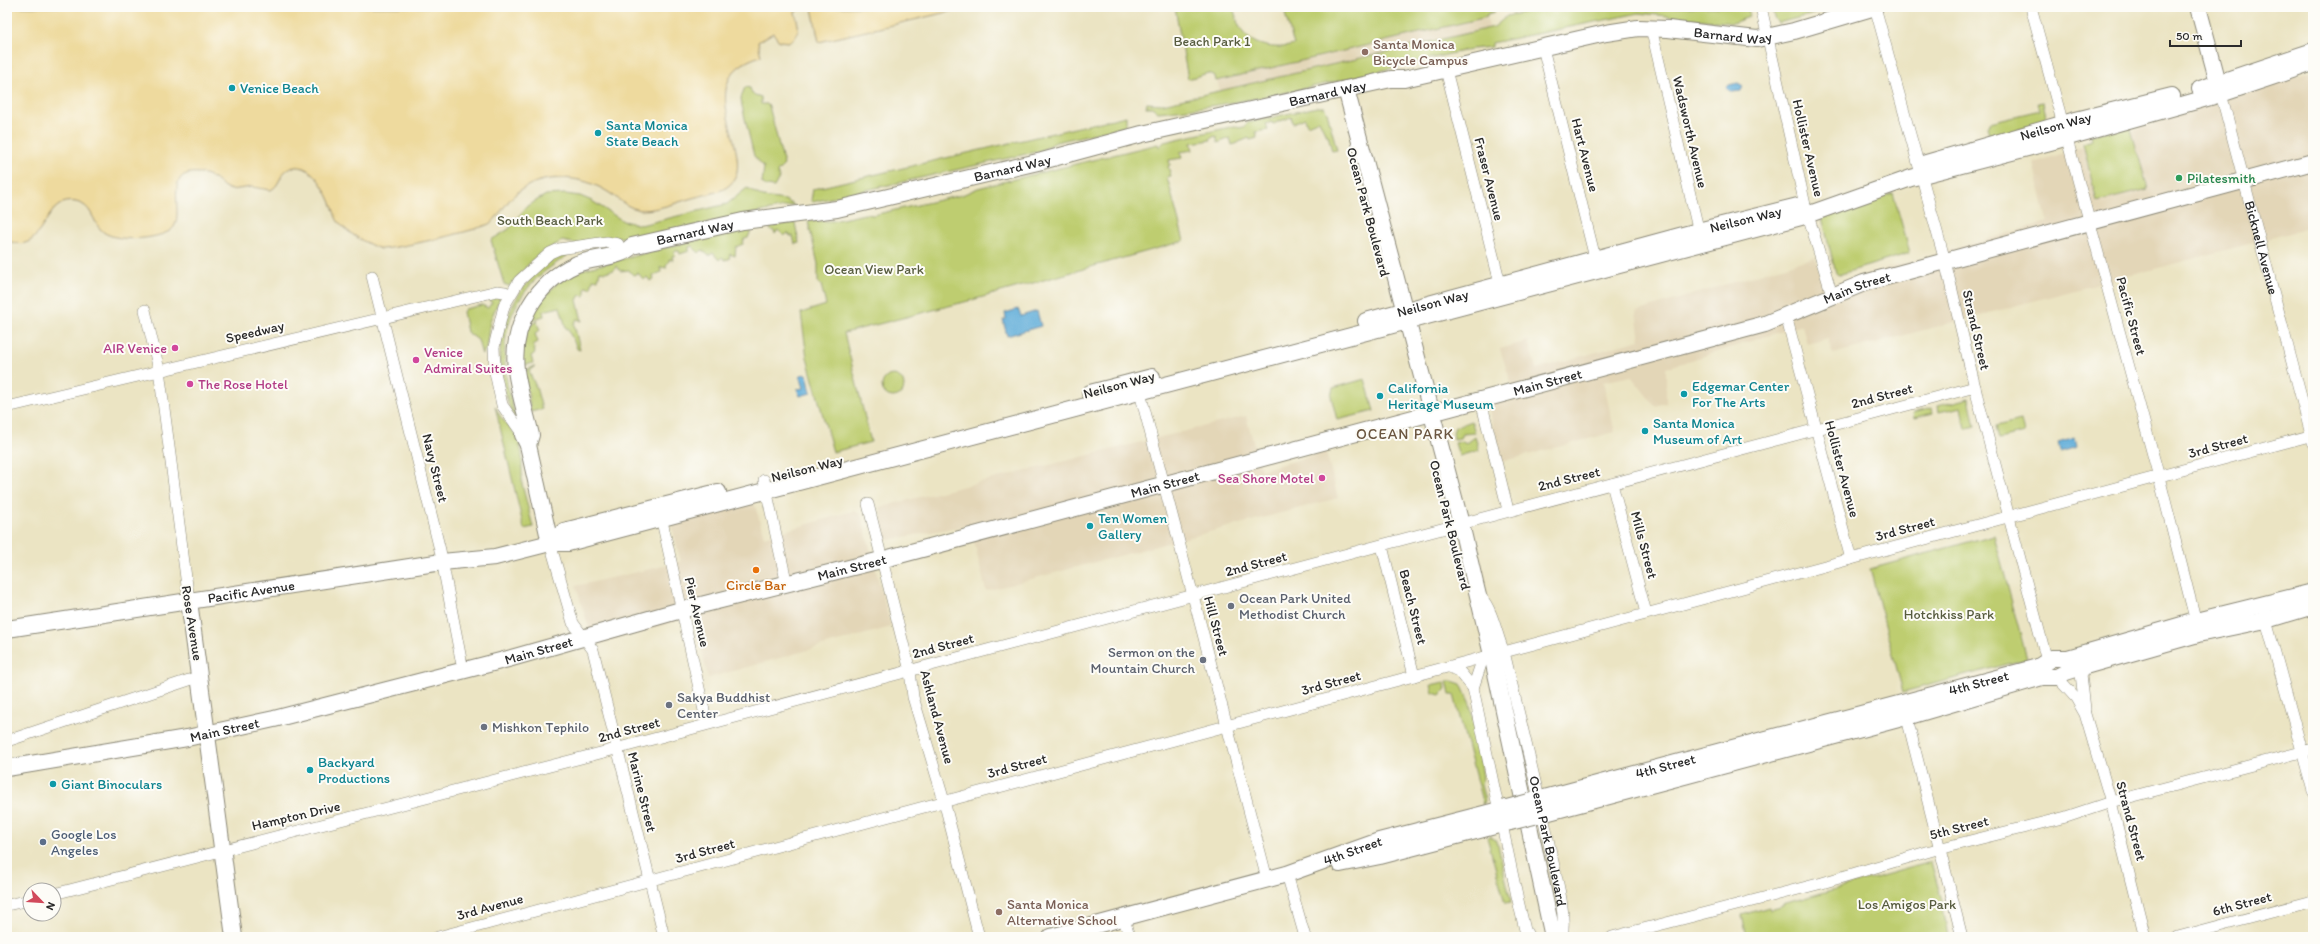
<svg xmlns="http://www.w3.org/2000/svg" width="2320" height="944" viewBox="0 0 2320 944" font-family="Itim,sans-serif">
<style>
.built{fill:#e3d6b7}
.green{fill:#becd6f;stroke:#747c4d}
.sand{fill:#eeda9e;stroke:#8c8264}
.water{fill:#60add9;stroke:#466c82}
.lines{fill:none;stroke-linecap:round;stroke-linejoin:round}
.street-casing{stroke:#8b8877;stroke-width:12}
.secondary-casing{stroke:#8b8877;stroke-width:18}
.street{stroke:#fff;stroke-width:11}
.secondary{stroke:#fff;stroke-width:16}
.secondary-bridge-casing{stroke:#8b8877;stroke-width:18;stroke-linecap:butt}
.secondary-bridge{stroke:#fff;stroke-width:16}
.education-dot{fill:#8d6e63;stroke:#fdfcf7;stroke-width:1.5}
.culture-dot{fill:#0f9aa8;stroke:#fdfcf7;stroke-width:1.5}
.leisure-dot{fill:#2e9e5b;stroke:#fdfcf7;stroke-width:1.5}
.hotel-dot{fill:#d1479c;stroke:#fdfcf7;stroke-width:1.5}
.food-dot{fill:#e8710a;stroke:#fdfcf7;stroke-width:1.5}
.worship-dot{fill:#6b7280;stroke:#fdfcf7;stroke-width:1.5}
.service-dot{fill:#5c6f8a;stroke:#fdfcf7;stroke-width:1.5}
.labels{text-anchor:middle;dominant-baseline:central;stroke-width:4;stroke-linejoin:round;paint-order:stroke}
.street-label{font-size:14px;fill:#2b2b2b;stroke:#fdfcf7}
.park-label{font-size:14px;fill:#575c3f;stroke:#fdfcf7}
.education-label{font-size:14px;fill:#785e54;stroke:#fdfcf7;text-anchor:start}
.culture-label{font-size:14px;fill:#0d838f;stroke:#fdfcf7;text-anchor:start}
.leisure-label{font-size:14px;fill:#27864d;stroke:#fdfcf7;text-anchor:start}
.hotel-label{font-size:14px;fill:#b23c85;stroke:#fdfcf7;text-anchor:end}
.food-label{font-size:14px;fill:#c56008;stroke:#fdfcf7}
.worship-label{font-size:14px;fill:#5b616d;stroke:#fdfcf7;text-anchor:start}
.service-label{font-size:14px;fill:#4e5e75;stroke:#fdfcf7;text-anchor:start}
.neighbourhood-label{font-size:15px;letter-spacing:1px;fill:#6b5640;stroke:#fdfcf7}
</style>
<rect width="100%" height="100%" fill="#fdfcf7"/>
<filter id="ink" filterUnits="userSpaceOnUse"><feTurbulence type="fractalNoise" baseFrequency=".025" numOctaves="2"/><feDisplacementMap in="SourceGraphic" scale="8" xChannelSelector="R" yChannelSelector="G"/><feConvolveMatrix kernelMatrix="1 2 1 2 8 2 1 2 1" color-interpolation-filters="sRGB"/></filter>
<filter id="wash" filterUnits="userSpaceOnUse"><feTurbulence type="fractalNoise" baseFrequency=".012" numOctaves="4" result="noise"/><feDisplacementMap in="SourceGraphic" scale="16" xChannelSelector="R" yChannelSelector="G"/><feGaussianBlur stdDeviation="0.9" result="paint"/><feColorMatrix in="noise" values="0 0 0 0 0 0 0 0 0 0 0 0 0 0 0 0 0 1.4 0 .05"/><feComposite in="paint" operator="in"/></filter>
<g filter="url(#wash)">
<rect width="100%" height="100%" fill="#ebe4c3"/>
<g class="built">
<path d="M1487,17L1489,28L1220,91L1217,80Z"/>
<path d="M2313,70V227L1833,354L1828,339L1807,344L1802,325L1666,368V403L1655,406L1631,376L1603,382L1615,432L1501,462L1488,406L1516,399L1500,349L1528,341L1536,369L1640,340L1636,312L1815,257L1824,287L2047,222L2034,163Z"/>
<path d="M1246,416L1261,470L1326,452L1338,498L986,591L970,525L888,540L885,538L880,507Z"/>
<path d="M754,502L764,537L853,511L861,514L891,627L708,678L694,616L594,645L576,586L681,562L672,526L674,522Z"/>
</g>
<g class="green">
<path d="M1175,7H1232C1236,13 1236,21 1240,28C1251,47 1275,50 1294,45L1283,7H1496L1494,12L1487,14V17L1216,81L1215,76L1208,73L1188,79Z"/>
<path d="M1548,7H1747L1749,17L1732,23L1639,13L1496,42L1492,43V47L1471,49C1368,73 1264,103 1158,112L1152,107H1146L1147,103L1163,104L1494,27L1507,16Z"/>
<path d="M1772,7H1841L1778,23L1774,18Z"/>
<path d="M745,87L750,88L752,94L761,97V104H767L769,106L784,165L777,172L779,178L774,187L766,186L762,183L764,167L754,156L742,106L741,98Z"/>
<path d="M2043,102L2047,121L1990,138L1987,126L1990,122L2040,110L2038,103Z"/>
<path d="M1317,107H1324L1327,112L1337,150L1332,151L1328,135H1326L1319,120L1307,125L1305,118L1293,123L1291,117L1273,124L1272,122L1266,124L1268,130L1255,132L1257,138L1250,140L1249,138L1232,145L1230,138L1218,143L1216,136L1210,138L1211,140L1191,143L1193,150L1180,152L1182,158L1169,160L1170,165L1168,166L1171,176L1167,177L1184,241L972,300L844,333L871,442L833,452L807,358L801,313L826,305L821,285L818,283V264L808,221H833L865,214L873,215L962,195L978,188L1158,144L1159,147L1164,142L1235,126L1239,128L1244,127L1247,123Z"/>
<path d="M1126,116V124L1123,127L1056,142L1040,151L813,202L811,201L813,189Z"/>
<path d="M2130,126L2148,189L2097,202L2083,143L2092,140L2091,135Z"/>
<path d="M747,188L763,197L785,200L794,205L632,239L619,237L578,244L562,241L536,256L509,286L504,284L491,240L509,229L527,206L546,195L565,194L580,196L592,201L623,221L641,225L727,204Z"/>
<path d="M1893,193L1910,253L1838,275L1836,273L1822,218Z"/>
<path d="M795,223L799,243L795,244L793,236H790L788,233L784,236L778,230L775,234L773,230L771,231L770,226Z"/>
<path d="M752,228L748,238L744,239L743,244L736,247L735,256L730,254L729,259L724,260L722,257L719,260L713,253L709,256L702,250L699,253L692,246L689,247V251L680,254L679,251H675L674,253L676,255L672,256L673,260L669,259V262L666,265L667,268L660,267L661,272L653,276L654,279L650,281L647,277L644,280L638,273L633,275L629,270L620,271L616,266L614,270L605,272L600,271L598,280L593,279L591,288L585,287V296L580,295L577,300L582,321L577,319L574,324L580,350L577,349C575,341 570,336 568,329L566,328L560,307L543,311L544,316L534,319L529,325L535,308L557,283L581,270L676,245Z"/>
<path d="M570,253C559,262 548,268 538,277C496,318 500,366 516,418C508,410 507,397 504,387C502,376 499,364 500,353C502,313 529,264 570,253Z"/>
<path d="M495,296L500,298L490,321L486,349L482,355L478,340L467,332L463,312L465,309L482,305L488,308L492,302L486,298Z"/>
<path d="M538,320L537,323L540,330L535,334L538,342L533,345L535,353L531,356L533,363L527,365L523,363L521,357L527,328Z"/>
<path d="M535,366L529,371L536,387L542,409L531,412L524,371Z"/>
<circle cx="893" cy="386" r="11"/>
<path d="M1365,379L1374,411L1337,420L1331,396L1333,388Z"/>
<path d="M1969,398L1975,426L1965,429L1961,407L1939,412L1938,406Z"/>
<path d="M495,406L500,416L518,438L522,454V484L533,527L524,529Z"/>
<path d="M1932,408L1933,413L1914,418L1913,413Z"/>
<path d="M2021,420L2024,433L1999,439L1996,426Z"/>
<path d="M1471,421L1475,433L1462,434L1460,438L1454,439L1453,432L1455,427Z"/>
<path d="M1475,437L1479,450L1459,456L1455,443L1462,441L1467,443Z"/>
<path d="M1994,535L2027,659L1903,692L1870,569Z"/>
<path d="M1447,681H1452L1461,684L1470,704L1481,763L1483,777L1481,785L1485,800L1483,805L1454,695H1450Z"/>
<path d="M1444,682L1446,689L1440,695L1433,693L1431,685Z"/>
<path d="M1490,836L1497,841L1511,902L1505,903L1487,837Z"/>
<path d="M1931,862L1942,901L1948,937H1747L1742,915L1768,907L1769,910L1783,906V904Z"/>
</g>
<g class="sand">
<path d="M16,7H799L800,9L795,12C798,24 803,36 788,42L779,41L773,33L758,42L761,56C682,79 765,161 727,187C717,194 701,195 689,199C675,203 658,210 642,210C628,209 619,199 608,192C591,181 570,176 550,179C532,181 515,191 505,206C500,212 496,220 489,224C475,231 396,249 380,249C366,243 351,235 341,225C335,220 334,209 331,203C325,188 310,161 291,168C279,172 281,185 271,190L252,187L231,190C219,186 213,174 200,173C159,168 188,218 171,230C157,240 113,243 101,230C92,220 92,205 76,202C48,196 45,238 25,243C19,245 13,242 7,241V9Z"/>
<path d="M806,7H969L819,42L812,8Z"/>
</g>
<g class="water">
<path d="M1738,83L1743,86L1741,91L1732,92L1726,88L1729,85Z"/>
<path d="M1018,309L1021,316L1037,311L1041,326L1007,336L1003,320L1006,319L1005,313Z"/>
<path d="M807,374L811,393L800,396L797,389L804,388L800,375Z"/>
<path d="M2075,438L2077,447L2060,452L2058,443Z"/>
</g>
</g>
<g filter="url(#ink)">
<g class="lines">
<defs>
<g id="street">
<path d="M1761,7L1805,205L1832,295"/>
<path d="M1875,7L1945,261L1977,396L2047,661"/>
<path d="M2031,7L2159,477L2197,626"/>
<path d="M1651,28L1700,237"/>
<path d="M1543,48L1597,266"/>
<path d="M1446,70L1502,291"/>
<path id="s1" d="M2220,90L2313,442"/>
<path d="M372,276L440,550L463,670"/>
<path d="M145,310L159,370L189,601"/>
<path d="M1786,316L1851,559"/>
<path d="M1138,385L1267,879"/>
<path d="M1481,401L1508,510"/>
<path d="M7,407L497,291L505,292L510,295"/>
<path d="M524,436L502,405L495,372L494,347L504,306L519,281L550,253L559,249L607,242L618,244"/>
<path d="M764,480L787,585"/>
<path d="M1612,484L1646,613"/>
<path d="M868,504L910,671L913,697L944,801L979,937"/>
<path d="M660,512L707,724"/>
<path d="M550,543L573,623L593,650L664,937"/>
<path d="M1382,546L1414,676"/>
<path id="s2" d="M1481,597C1494,613 1496,634 1504,652C1520,719 1537,786 1551,853C1556,876 1567,914 1562,937"/>
<path d="M2264,613L2313,791"/>
<path d="M1504,652L2313,435"/>
<path d="M1450,667L1460,672L1473,688L1517,896L1525,930L1529,937"/>
<path d="M2057,677L2076,698L2085,714L2111,802L2145,937"/>
<path d="M1473,688L1483,658"/>
<path d="M2085,709L2081,674L2088,665"/>
<path d="M1905,710L1962,937"/>
<path d="M7,741L201,676"/>
<path d="M1287,874L1305,937"/>
<path d="M54,894L608,751L1975,387"/>
<path d="M7,905L30,900"/>
<path d="M1124,918L1129,937"/>
<path d="M438,937L1492,655"/>
<path d="M1612,937L1822,883L1930,851L2066,817L2111,802L2313,749"/>
<path d="M2178,937L2313,901"/>
</g>
<g id="secondary">
<path d="M2198,7L2220,90"/>
<path d="M1346,89L1461,524L1492,655L1553,937"/>
<path d="M2200,89L2313,51"/>
<path id="s3" d="M1923,164L2076,120L2172,96"/>
<path id="s4" d="M1366,321L1698,231L1798,206"/>
<path d="M1090,393L1152,377"/>
<path d="M523,435L528,445L550,543"/>
<path id="s5" d="M528,445L531,435C526,414 519,392 516,370C511,325 536,282 577,264C594,257 619,259 632,246L743,221L837,209L1042,161L1142,134L1391,79H1404L1606,33L1638,28L1668,29L1757,39L1794,31L1875,7"/>
<path d="M550,543L564,531L718,492"/>
<path d="M189,601L234,937"/>
<path id="s6" d="M7,629L442,562L495,557L550,543H568L1801,217L1911,178L2054,141L2221,94L2313,63"/>
<path id="s7" d="M7,768L187,738L274,719L508,659L681,610L881,560L1765,324L1864,283L2313,162"/>
<path id="s8" d="M1533,801L2038,667L2052,658H2068L2196,621L2313,592"/>
<path d="M1534,816L1906,717L2042,677H2057L2066,672L2085,666L2198,634L2266,620L2313,606"/>
<path d="M1340,864L1380,856L1510,822"/>
<path id="s9" d="M1051,937L1287,874L1379,841L1507,808"/>
</g>
</defs>
<use href="#street" class="street-casing"/>
<use href="#secondary" class="secondary-casing"/>
<use href="#street" class="street"/>
<use href="#secondary" class="secondary"/>
<defs>
<g id="secondary-bridge">
<path d="M1507,808L1533,801"/>
<path d="M1510,822L1534,816"/>
</g>
</defs>
<use href="#secondary-bridge" class="secondary-bridge-casing"/>
<use href="#secondary-bridge" class="secondary-bridge"/>
</g>
</g>
<g class="education-dot">
<circle cx="1365" cy="52" r="4"/>
<circle cx="999" cy="912" r="4"/>
</g>
<g class="culture-dot">
<circle cx="232" cy="88" r="4"/>
<circle cx="598" cy="133" r="4"/>
<circle cx="1684" cy="394" r="4"/>
<circle cx="1380" cy="396" r="4"/>
<circle cx="1645" cy="431" r="4"/>
<circle cx="1090" cy="526" r="4"/>
<circle cx="310" cy="770" r="4"/>
<circle cx="53" cy="784" r="4"/>
</g>
<circle class="leisure-dot" cx="2179" cy="178" r="4"/>
<g class="hotel-dot">
<circle cx="175" cy="348" r="4"/>
<circle cx="416" cy="360" r="4"/>
<circle cx="190" cy="384" r="4"/>
<circle cx="1322" cy="478" r="4"/>
</g>
<circle class="food-dot" cx="756" cy="570" r="4"/>
<g class="worship-dot">
<circle cx="1231" cy="606" r="4"/>
<circle cx="1203" cy="660" r="4"/>
<circle cx="669" cy="705" r="4"/>
<circle cx="484" cy="727" r="4"/>
</g>
<circle class="service-dot" cx="43" cy="842" r="4"/>
<g class="labels">
<g class="street-label">
<text stroke="none"><textPath href="#s5" startOffset="1392">Barnard Way</textPath></text>
<text stroke="none"><textPath href="#s5" startOffset="979">Barnard Way</textPath></text>
<text stroke="none"><textPath href="#s3" startOffset="138">Neilson Way</textPath></text>
<text transform="translate(1690 132) rotate(77)">Wadsworth Avenue</text>
<text transform="translate(1808 148) rotate(77)">Hollister Avenue</text>
<text transform="translate(1585 155) rotate(76)">Hart Avenue</text>
<text stroke="none"><textPath href="#s5" startOffset="655">Barnard Way</textPath></text>
<text transform="translate(1489 179) rotate(76)">Fraser Avenue</text>
<text transform="translate(1368 212) rotate(75)">Ocean Park Boulevard</text>
<text stroke="none"><textPath href="#s4" startOffset="393">Neilson Way</textPath></text>
<text stroke="none"><textPath href="#s5" startOffset="331">Barnard Way</textPath></text>
<text stroke="none"><textPath href="#s1" startOffset="163">Bicknell Avenue</textPath></text>
<text stroke="none"><textPath href="#s7" startOffset="1913">Main Street</textPath></text>
<text stroke="none"><textPath href="#s4" startOffset="69">Neilson Way</textPath></text>
<text transform="translate(2131 316) rotate(75)">Pacific Street</text>
<text transform="translate(1976 330) rotate(77)">Strand Street</text>
<text transform="translate(255 332) rotate(-13)">Speedway</text>
<text stroke="none"><textPath href="#s7" startOffset="1589">Main Street</textPath></text>
<text transform="translate(1119 385) rotate(-15)">Neilson Way</text>
<text transform="translate(1882 396) rotate(-15)">2nd Street</text>
<text transform="translate(2218 446) rotate(-15)">3rd Street</text>
<text transform="translate(435 468) rotate(76)">Navy Street</text>
<text transform="translate(807 469) rotate(-14)">Neilson Way</text>
<text transform="translate(1842 469) rotate(75)">Hollister Avenue</text>
<text transform="translate(1569 479) rotate(-14)">2nd Street</text>
<text stroke="none"><textPath href="#s7" startOffset="1193">Main Street</textPath></text>
<text transform="translate(1450 525) rotate(76)">Ocean Park Boulevard</text>
<text transform="translate(1905 529) rotate(-15)">3rd Street</text>
<text transform="translate(1644 545) rotate(75)">Mills Street</text>
<text transform="translate(1256 564) rotate(-15)">2nd Street</text>
<text stroke="none"><textPath href="#s7" startOffset="869">Main Street</textPath></text>
<text stroke="none"><textPath href="#s6" startOffset="247">Pacific Avenue</textPath></text>
<text transform="translate(1413 607) rotate(76)">Beach Street</text>
<text transform="translate(697 612) rotate(77)">Pier Avenue</text>
<text transform="translate(192 623) rotate(81)">Rose Avenue</text>
<text transform="translate(1216 626) rotate(75)">Hill Street</text>
<text transform="translate(943 646) rotate(-15)">2nd Street</text>
<text stroke="none"><textPath href="#s7" startOffset="545">Main Street</textPath></text>
<text transform="translate(1331 683) rotate(-15)">3rd Street</text>
<text stroke="none"><textPath href="#s8" startOffset="461">4th Street</textPath></text>
<text transform="translate(937 717) rotate(75)">Ashland Avenue</text>
<text stroke="none"><textPath href="#s7" startOffset="221">Main Street</textPath></text>
<text transform="translate(629 730) rotate(-15)">2nd Street</text>
<text stroke="none"><textPath href="#s8" startOffset="137">4th Street</textPath></text>
<text transform="translate(1017 766) rotate(-15)">3rd Street</text>
<text transform="translate(642 792) rotate(76)">Marine Street</text>
<text transform="translate(296 816) rotate(-13)">Hampton Drive</text>
<text transform="translate(2131 821) rotate(75)">Strand Street</text>
<text transform="translate(1959 828) rotate(-14)">5th Street</text>
<text stroke="none"><textPath href="#s2" startOffset="254">Ocean Park Boulevard</textPath></text>
<text transform="translate(705 851) rotate(-15)">3rd Street</text>
<text stroke="none"><textPath href="#s9" startOffset="314">4th Street</textPath></text>
<text transform="translate(2242 904) rotate(-15)">6th Street</text>
<text transform="translate(490 907) rotate(-15)">3rd Avenue</text>
</g>
<g class="park-label">
<text x="1212" y="41">Beach Park 1</text>
<text x="550" y="220">South Beach Park</text>
<text x="874" y="269">Ocean View Park</text>
<text x="1949" y="614">Hotchkiss Park</text>
<text x="1907" y="904">Los Amigos Park</text>
</g>
<g class="education-label">
<text x="1373" y="44">Santa Monica<tspan x="1373" dy="16">Bicycle Campus</tspan></text>
<text x="1007" y="904">Santa Monica<tspan x="1007" dy="16">Alternative School</tspan></text>
</g>
<g class="culture-label">
<text x="240" y="88">Venice Beach</text>
<text x="606" y="125">Santa Monica<tspan x="606" dy="16">State Beach</tspan></text>
<text x="1692" y="386">Edgemar Center<tspan x="1692" dy="16">For The Arts</tspan></text>
<text x="1388" y="388">California<tspan x="1388" dy="16">Heritage Museum</tspan></text>
<text x="1653" y="423">Santa Monica<tspan x="1653" dy="16">Museum of Art</tspan></text>
<text x="1098" y="518">Ten Women<tspan x="1098" dy="16">Gallery</tspan></text>
<text x="318" y="762">Backyard<tspan x="318" dy="16">Productions</tspan></text>
<text x="61" y="784">Giant Binoculars</text>
</g>
<g class="leisure-label">
<text x="2187" y="178">Pilatesmith</text>
</g>
<g class="hotel-label">
<text x="167" y="348">AIR Venice</text>
<text x="424" y="352" text-anchor="start">Venice<tspan x="424" dy="16">Admiral Suites</tspan></text>
<text x="198" y="384" text-anchor="start">The Rose Hotel</text>
<text x="1314" y="478">Sea Shore Motel</text>
</g>
<g class="food-label">
<text x="756" y="585">Circle Bar</text>
</g>
<g class="worship-label">
<text x="1239" y="598">Ocean Park United<tspan x="1239" dy="16">Methodist Church</tspan></text>
<text x="1195" y="652" text-anchor="end">Sermon on the<tspan x="1195" dy="16">Mountain Church</tspan></text>
<text x="677" y="697">Sakya Buddhist<tspan x="677" dy="16">Center</tspan></text>
<text x="492" y="727">Mishkon Tephilo</text>
</g>
<g class="service-label">
<text x="51" y="834">Google Los<tspan x="51" dy="16">Angeles</tspan></text>
</g>
<g class="neighbourhood-label">
<text x="1405" y="434">OCEAN PARK</text>
</g>
</g>
<rect width="2320" height="944" fill="none" stroke="#fdfcf7" stroke-width="24"/>
<g transform="translate(42 902) rotate(115)"><circle r="19" fill="#fdfcf7" stroke="#a9a8a5"/>
<path d="M0-3L7 15L0 10L-7 15Z" fill="#d1495b"/>
<text y="-6" font-size="11" font-weight="bold" text-anchor="middle" fill="#2b2b2b">N</text>
</g>
<path d="M2170 40v6h71v-6" fill="none" stroke="#2b2b2b" stroke-width="2"/>
<text x="2176" y="40" font-size="12" fill="#2b2b2b" stroke="#fdfcf7" stroke-width="3" paint-order="stroke">50 m</text>
</svg>
